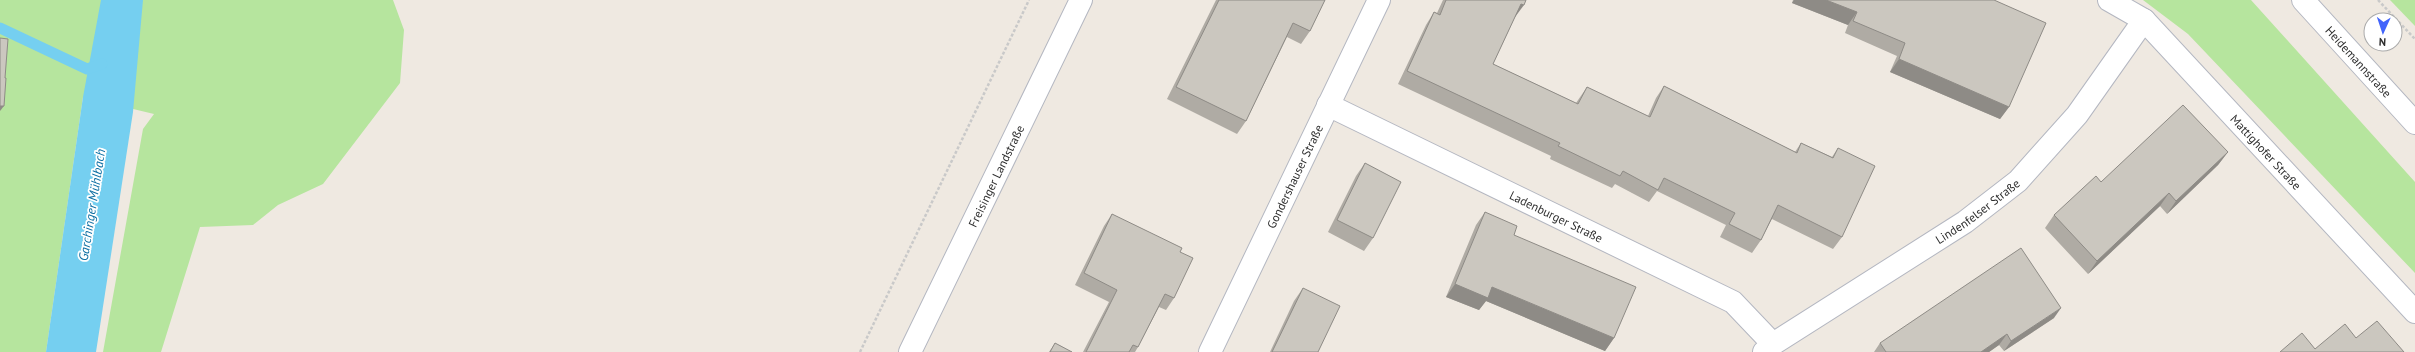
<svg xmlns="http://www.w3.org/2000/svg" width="2415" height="352" viewBox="0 0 2415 352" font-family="'PT Sans',sans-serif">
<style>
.green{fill:#b6e59e}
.water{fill:#75cff0}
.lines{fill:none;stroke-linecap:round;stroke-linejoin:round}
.stream{stroke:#75cff0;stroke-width:11}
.minor-casing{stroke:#b4b7c1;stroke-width:24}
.secondary-casing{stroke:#b4b7c1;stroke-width:24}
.path{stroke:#c9c9c9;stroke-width:2.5;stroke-dasharray:3 2;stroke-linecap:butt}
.minor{stroke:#fff;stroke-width:22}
.secondary{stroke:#fff;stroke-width:22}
.wall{fill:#afaba4}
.shaded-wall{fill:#8e8b86}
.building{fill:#cbc7bf;stroke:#8e8b86}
.labels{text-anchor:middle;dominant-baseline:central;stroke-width:3.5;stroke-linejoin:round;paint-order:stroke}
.street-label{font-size:12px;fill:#2e2e2e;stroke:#fff}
.water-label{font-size:13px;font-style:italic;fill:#0d6fa3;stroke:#fff}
</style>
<rect width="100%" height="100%" fill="#efe9e1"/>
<g class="green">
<path d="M0,0H393L404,30L400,83L323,184L278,205L253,225L200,227L161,352H103L143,129L154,114L83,97L46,352H0Z"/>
<path d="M2143,0H2251L2415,182V273L2188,34Z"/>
<path d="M2390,0H2415V26Z"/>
</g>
<path class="water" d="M101,0H143L133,112L96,352H46L83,97Z"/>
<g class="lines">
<path class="stream" d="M0,28L87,69L102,64"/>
<defs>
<g id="minor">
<path id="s1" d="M2109,0L2144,20L2415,312"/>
<path id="s2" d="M1328,105L1733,302L1773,344"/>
<path id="s3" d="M1210,352L1379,0"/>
<path id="s4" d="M1764,352L1773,344L1965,222L2018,181L2077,115L2144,20"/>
</g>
<g id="secondary">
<path id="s5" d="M2303,0L2415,123"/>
<path id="s6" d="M910,352L1081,0"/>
</g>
</defs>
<use href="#minor" class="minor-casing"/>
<use href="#secondary" class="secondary-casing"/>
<g class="path">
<path d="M2378,0L2415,39"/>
<path d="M860,352L1029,0"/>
</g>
<use href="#minor" class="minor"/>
<use href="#secondary" class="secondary"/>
</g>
<g class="wall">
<path d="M1216,0H1325L1310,31L1301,44L1287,37L1246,121L1237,134L1167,99Z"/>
<path d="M1443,0H1526L1515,17L1493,64L1576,103L1587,87L1648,116L1656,98L1664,86L1795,152L1801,143L1832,157L1838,148L1842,237L1833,249L1772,219L1761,240L1752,253L1720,237L1726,225L1657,191L1649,202L1615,184L1612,188L1550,159L1551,156L1398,84L1426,25L1434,12L1437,13Z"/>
<path d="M1793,0H1994L2009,107L2000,119L1890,72L1897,56L1845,33L1848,25L1792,3Z"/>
<path d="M2228,152L2218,165L2167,214L2160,206L2088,274L2045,228L2054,215L2101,182Z"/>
<path d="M1365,163L1373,238L1364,251L1328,232L1356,176Z"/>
<path d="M1485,212L1514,235L1614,338L1605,351L1486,301L1479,310L1446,297L1476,225Z"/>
<path d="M1112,214L1180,252L1174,298L1166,310L1159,307L1138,347L1135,352H1083L1109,302L1075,285L1104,226Z"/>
<path d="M1303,288L1318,352H1270L1294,301Z"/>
<path d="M2054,318L2004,351L1999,345L1989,352H1874L1880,343Z"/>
<path d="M1055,343L1072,352H1049Z"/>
</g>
<g class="shaded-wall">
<path d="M1794,0H1826L1857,12L1848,25L1792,3Z"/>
<path d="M1521,4L1524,5L1515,17L1512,16Z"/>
<path d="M1899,59L2009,107L2000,119L1890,72Z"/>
<path d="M0,106H4L0,111Z"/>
<path d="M2228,152L2218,165L2167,214L2176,201Z"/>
<path d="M2169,193L2160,206L2088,274L2097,261Z"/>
<path d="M1455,284L1492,287L1614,338L1605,351L1486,301L1479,310L1446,297Z"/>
<path d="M2061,308L2054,318L2004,351L2011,341Z"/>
<path d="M2007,334L1999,345L1989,352H1981Z"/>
</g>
<g class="building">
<path d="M1219,0H1325L1310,31L1293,23L1246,121L1176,87Z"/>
<path d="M1446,0H1526L1524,5L1521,4L1493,64L1578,104L1587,87L1650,117L1664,86L1797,153L1801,143L1833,158L1838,148L1875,166L1842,237L1778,205L1761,240L1729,224L1735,213L1664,178L1658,190L1623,171L1620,176L1558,146L1560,143L1407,71L1434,12L1440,15Z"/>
<path d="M1826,0H1994L2046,23L2009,107L1899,59L1905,43L1853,21L1857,12Z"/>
<path d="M0,38L8,39L5,78H6L4,106H0Z"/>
<path d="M2183,105L2228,152L2176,201L2169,193L2097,261L2054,215L2096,176L2101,182Z"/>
<path d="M1365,163L1401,182L1373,238L1337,220Z"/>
<path d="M1485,212L1517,226L1514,235L1636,287L1614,338L1492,287L1488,298L1455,284Z"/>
<path d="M1112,214L1182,248L1180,252L1193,258L1174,298L1165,294L1138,347L1133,345L1129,352H1086L1117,290L1084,273Z"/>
<path d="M2021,248L2061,308L2011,341L2007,334L1981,352H1886L1880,343Z"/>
<path d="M1303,288L1340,306L1318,352H1272Z"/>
<path d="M2377,321L2404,352H2280L2302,333L2315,349L2345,324L2356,338Z"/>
<path d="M1055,343L1072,352H1050Z"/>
</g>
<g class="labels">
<g class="street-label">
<text stroke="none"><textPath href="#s5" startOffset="83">Heidemannstraße</textPath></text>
<text stroke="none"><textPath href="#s1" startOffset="220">Mattighofer Straße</textPath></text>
<text stroke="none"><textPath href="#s6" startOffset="196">Freisinger Landstraße</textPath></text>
<text stroke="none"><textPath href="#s3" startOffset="195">Gondershauser Straße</textPath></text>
<text stroke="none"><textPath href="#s4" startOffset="256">Lindenfelser Straße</textPath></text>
<text stroke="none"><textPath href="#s2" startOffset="254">Ladenburger Straße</textPath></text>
</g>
<g class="water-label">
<text transform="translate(92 205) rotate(-81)">Garchinger Mühlbach</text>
</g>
</g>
<g transform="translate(2383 32) rotate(183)"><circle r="19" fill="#ffffff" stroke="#ababab"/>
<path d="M0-3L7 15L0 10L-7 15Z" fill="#4264fb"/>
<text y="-6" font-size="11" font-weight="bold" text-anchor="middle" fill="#2e2e2e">N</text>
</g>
</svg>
